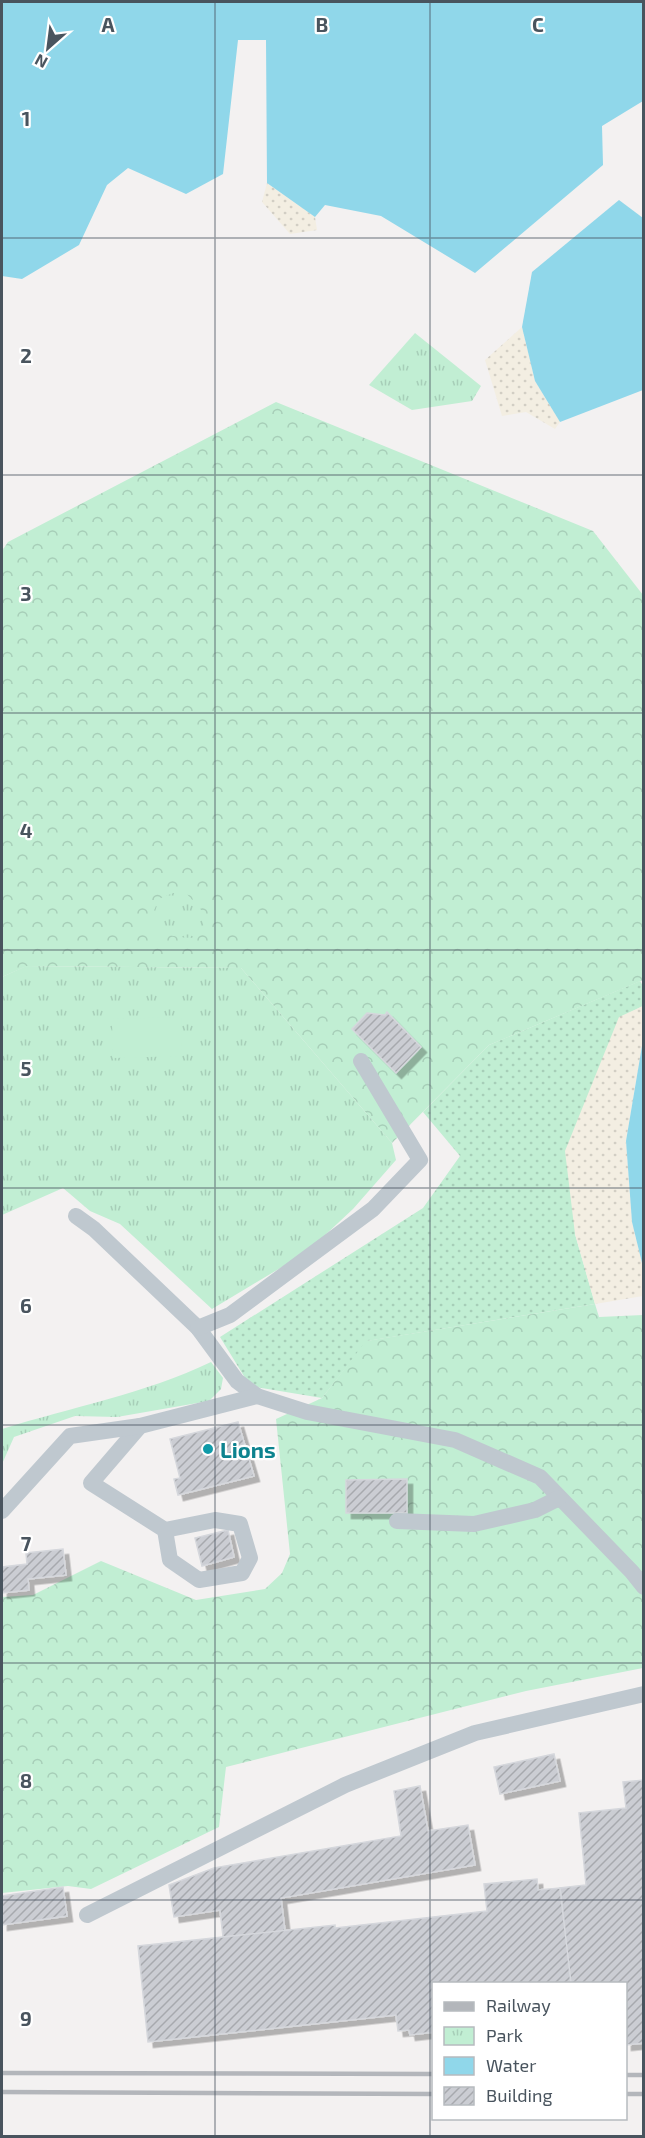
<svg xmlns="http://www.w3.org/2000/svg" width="645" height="2138" viewBox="0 0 645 2138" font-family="'Exo 2',sans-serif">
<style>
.grass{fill:url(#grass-dots)}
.forest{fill:url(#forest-crowns)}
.sand{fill:url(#sand-dots)}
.park{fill:url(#park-tufts)}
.garden{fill:#c1eed3}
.water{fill:#90d7ea}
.building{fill:url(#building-hatch);stroke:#d5d7dc;stroke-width:1.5;filter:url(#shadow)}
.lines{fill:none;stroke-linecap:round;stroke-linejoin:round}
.lane{stroke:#bfc8cf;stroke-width:16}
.rail{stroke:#b3b6bb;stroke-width:4.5}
.grid{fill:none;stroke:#49545e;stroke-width:1.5;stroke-opacity:0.55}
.culture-dot{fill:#0f9aa8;stroke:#fff;stroke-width:2}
.labels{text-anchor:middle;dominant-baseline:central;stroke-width:4.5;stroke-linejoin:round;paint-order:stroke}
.culture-label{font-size:22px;font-weight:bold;fill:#0d838f;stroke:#fff;text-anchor:start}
.grid-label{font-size:20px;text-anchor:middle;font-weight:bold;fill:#49545e;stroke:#fff;stroke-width:4.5;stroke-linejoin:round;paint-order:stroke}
</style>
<defs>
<pattern id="grass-dots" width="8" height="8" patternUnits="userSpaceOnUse" patternTransform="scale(1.5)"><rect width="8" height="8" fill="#c1eed3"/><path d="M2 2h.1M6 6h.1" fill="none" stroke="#a7ceb8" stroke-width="1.8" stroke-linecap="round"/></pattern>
<pattern id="forest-crowns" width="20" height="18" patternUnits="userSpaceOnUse" patternTransform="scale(1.5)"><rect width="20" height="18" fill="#c1eed3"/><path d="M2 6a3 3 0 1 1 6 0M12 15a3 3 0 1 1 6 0" fill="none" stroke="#a7ceb8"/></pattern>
<pattern id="sand-dots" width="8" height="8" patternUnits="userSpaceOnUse" patternTransform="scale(1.5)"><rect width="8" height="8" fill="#f3eee2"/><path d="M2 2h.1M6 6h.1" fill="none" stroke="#d2cec4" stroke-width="1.8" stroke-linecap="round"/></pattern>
<pattern id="park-tufts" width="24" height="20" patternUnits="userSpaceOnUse" patternTransform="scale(1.5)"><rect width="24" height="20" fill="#c1eed3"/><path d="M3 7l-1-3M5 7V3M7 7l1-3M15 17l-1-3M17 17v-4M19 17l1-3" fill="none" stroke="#a7ceb8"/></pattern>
<pattern id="building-hatch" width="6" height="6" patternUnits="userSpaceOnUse" patternTransform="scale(1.5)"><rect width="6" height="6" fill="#cbcdd3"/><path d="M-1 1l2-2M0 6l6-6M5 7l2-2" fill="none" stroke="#a7a9ae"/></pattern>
<filter id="shadow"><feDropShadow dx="5.5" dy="5.5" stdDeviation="0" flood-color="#0004"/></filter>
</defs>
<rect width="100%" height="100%" fill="#f3f1f1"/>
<path class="grass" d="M640,981L643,986V1006L619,1018L575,1234L595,1304L367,1341L322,1398L250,1386L220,1337L423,1208L460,1156L423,1112L489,1045Z"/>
<g class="forest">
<path d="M276,402L593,531L643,595V980L489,1045L392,1143L241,968L27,966L2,977V551L8,542Z"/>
<path d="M595,1304L599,1317L643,1315V1668L526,1691L226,1767L219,1827L91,1889L68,1886L2,1893V1597L33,1595L101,1561L196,1600L265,1589L282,1573L290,1554L276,1419L322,1398L366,1341Z"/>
</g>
<g class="sand">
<path d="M267,183L315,217L317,230L290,234L262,202Z"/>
<path d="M522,327L535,381L560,422L555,429L526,412L502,416L485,360Z"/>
<path d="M643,1006V1040L626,1141L632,1222L643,1267V1296L595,1304L575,1234L565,1151L619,1017Z"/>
</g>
<g class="park">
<path d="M415,333L481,386L472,401L412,410L369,385Z"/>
<path d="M173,893H186L203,912L204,928L195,938C179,938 166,935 151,929L148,924L159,899Z"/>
<path d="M26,966L241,968L392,1143L396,1160L353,1209L307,1252L212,1309L120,1224L90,1211L63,1188L2,1215V977Z"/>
<path d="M211,1362L223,1378L221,1389L209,1401L117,1417L75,1416L14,1437L2,1464V1429C72,1407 144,1394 211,1362Z"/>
</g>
<path class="garden" d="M181,1017L182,1056L113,1058L112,1019Z"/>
<g class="water">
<path d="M2,2H643V101L602,126L603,165L475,273L381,216L325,205L315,217L267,183L266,40H238L223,174L186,194L128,168L107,185L79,245L22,279L2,276Z"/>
<path d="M619,200L643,218V390L560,422L535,381L522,327L532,272Z"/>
<path d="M643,1040V1267L632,1222L626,1141Z"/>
</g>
<g class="building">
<path d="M387,1012L421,1047L396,1073L352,1029L367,1013L385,1015Z"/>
<path d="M238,1422L254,1476L178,1495L174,1479L180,1478L170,1439Z"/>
<path d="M407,1479V1513H346V1480Z"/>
<path d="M228,1530L234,1557L202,1566L195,1538Z"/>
<path d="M63,1549L66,1575L28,1579L29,1590L2,1593V1567L27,1564L26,1553Z"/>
<path d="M554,1754L560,1781L500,1794L494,1767Z"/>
<path d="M644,1780V2043L626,2045V1984H571L560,1888L586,1885L579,1813L626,1808L623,1782Z"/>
<path d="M420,1786L428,1831L468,1825L475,1865L281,1898L285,1931L223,1937L220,1910L174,1917L169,1885L214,1868L401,1836L394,1791Z"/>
<path d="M537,1879L538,1890L560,1888L571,1984H434V2032L410,2035L409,2030L398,2031L396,2015L148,2042L138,1946L335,1925V1928L487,1911L484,1884Z"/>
<path d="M63,1887L67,1916L2,1925V1896Z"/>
</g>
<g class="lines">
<g class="lane">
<path d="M76,1216L94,1229L198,1328L237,1381L257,1396L307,1412L455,1440L540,1477L632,1572L644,1587"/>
<path d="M198,1328L230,1315L373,1209L420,1160L361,1061"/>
<path d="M140,1426L91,1483L165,1530L170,1560L199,1580L242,1573L250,1558L240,1524L215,1520L165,1530"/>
<path d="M2,1511L70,1436L140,1426L257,1396"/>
<path d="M397,1521L474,1524L535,1510L559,1498"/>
<path d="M87,1915L345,1785L475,1733L644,1694"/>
</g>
<g class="rail">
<path d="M2,2073L434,2074"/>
<path d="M626,2075H644"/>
<path d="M2,2092L434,2094"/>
<path d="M626,2094H644"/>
</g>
</g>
<path class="grid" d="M215,2V2136M430,2V2136M2,238H644M2,475H644M2,713H644M2,950H644M2,1188H644M2,1425H644M2,1663H644M2,1900H644"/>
<circle class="culture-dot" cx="208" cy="1449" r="6"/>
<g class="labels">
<g class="culture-label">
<text x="220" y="1449">Lions</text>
</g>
</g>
<g class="grid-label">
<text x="108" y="32">A</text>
<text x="322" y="32">B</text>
<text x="538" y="32">C</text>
<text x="26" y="126">1</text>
<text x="26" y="363">2</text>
<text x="26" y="601">3</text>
<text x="26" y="838">4</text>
<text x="26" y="1076">5</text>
<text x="26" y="1313">6</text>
<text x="26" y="1551">7</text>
<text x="26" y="1788">8</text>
<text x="26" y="2026">9</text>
</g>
<rect width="645" height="2138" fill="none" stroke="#49545e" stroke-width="6"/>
<rect x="432" y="1982" width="195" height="138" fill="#ffffff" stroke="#b6bbbf" stroke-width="1.5"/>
<rect x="444" y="2002" width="30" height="9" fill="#b3b6bb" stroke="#b6bbbf" stroke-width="1.5"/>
<text x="486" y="2012" font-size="18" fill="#49545e">Railway</text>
<rect x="444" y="2027" width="30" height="18" fill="url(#park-tufts)" stroke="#b6bbbf" stroke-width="1.5"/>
<text x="486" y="2042" font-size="18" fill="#49545e">Park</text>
<rect x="444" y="2057" width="30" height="18" fill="#90d7ea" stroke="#b6bbbf" stroke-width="1.5"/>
<text x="486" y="2072" font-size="18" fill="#49545e">Water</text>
<rect x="444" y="2087" width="30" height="18" fill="url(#building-hatch)" stroke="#b6bbbf" stroke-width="1.5"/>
<text x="486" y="2102" font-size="18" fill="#49545e">Building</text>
<g transform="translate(48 48) rotate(208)" stroke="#ffffff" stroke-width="4.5" paint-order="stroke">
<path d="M0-4.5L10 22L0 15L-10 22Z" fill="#49545e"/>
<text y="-9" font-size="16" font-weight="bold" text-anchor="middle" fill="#49545e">N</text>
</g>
</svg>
